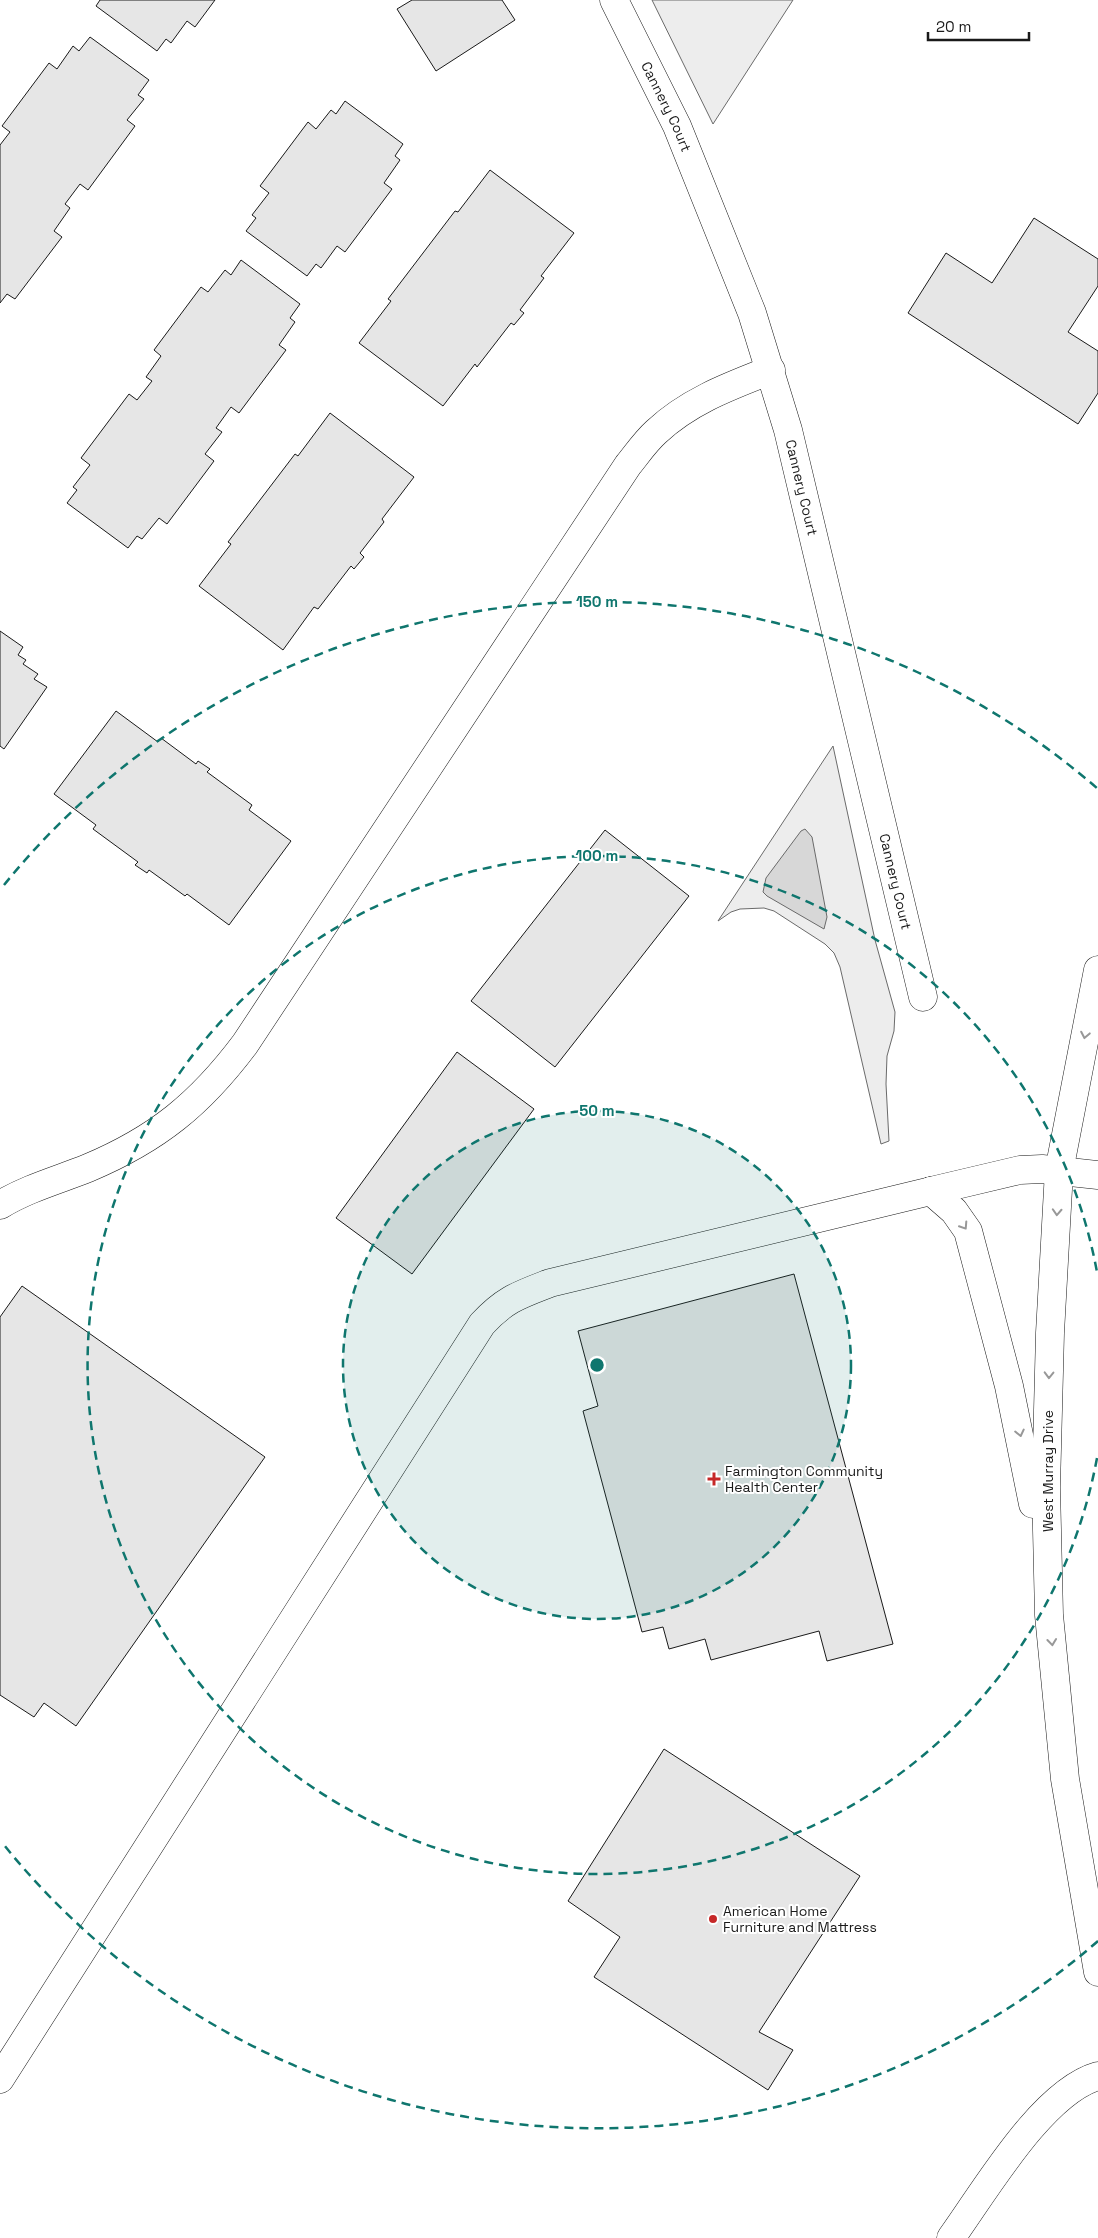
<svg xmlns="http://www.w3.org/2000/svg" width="1098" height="2238" viewBox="0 0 1098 2238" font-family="'Space Grotesk',sans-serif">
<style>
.built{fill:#ededed;stroke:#6a6a6a}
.water{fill:#d7d7d7;stroke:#6a6a6a}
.building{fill:#e6e6e6;stroke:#1a1a1a}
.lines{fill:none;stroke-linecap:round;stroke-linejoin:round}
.minor-casing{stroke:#1a1a1a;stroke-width:29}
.highway-casing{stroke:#1a1a1a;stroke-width:29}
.minor{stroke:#fff;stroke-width:28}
.highway{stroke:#fff;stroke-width:28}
.oneway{stroke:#989898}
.ring{fill:none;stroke:#0f766e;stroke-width:2.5;stroke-dasharray:9 6}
.poi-dot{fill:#c62828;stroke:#fff;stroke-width:2}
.labels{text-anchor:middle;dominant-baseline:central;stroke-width:4;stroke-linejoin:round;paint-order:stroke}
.street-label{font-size:14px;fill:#1a1a1a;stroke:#fff}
.poi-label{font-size:14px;fill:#1a1a1a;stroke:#fff;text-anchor:start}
.centre{fill:#0f766e;stroke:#fff;stroke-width:2.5}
.ring-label{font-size:15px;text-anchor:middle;font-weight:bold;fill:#0f766e;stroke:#fff;stroke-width:4;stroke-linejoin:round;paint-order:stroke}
</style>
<rect width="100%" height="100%" fill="#fff"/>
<g class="built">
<path d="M652,0H793L713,124Z"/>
<path d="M833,746L875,940L895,1012L894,1031L887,1056L886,1084L889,1141L881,1144L840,967L834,953L825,944L774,911L764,908L740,909L731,912L718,921Z"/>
</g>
<path class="water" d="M805,829L812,837L827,917L824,929L767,896L763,892L766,878L801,831Z"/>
<g class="building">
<path d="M100,0H215L195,27L187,21L171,43L166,39L157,51L96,6Z"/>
<path d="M412,0H502L515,20L436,71L397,9Z"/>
<path d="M90,37L149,80L138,95L144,99L127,120L135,126L88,190L80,184L65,204L70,208L54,231L62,237L15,299L7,294L0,303V145L10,132L2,126L49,63L57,69L73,46L79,51Z"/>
<path d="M345,101L403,144L395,156L400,160L384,183L392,189L345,252L337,246L321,268L316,264L307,276L246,231L256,218L252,215L269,193L260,186L308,122L316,129L331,110L336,114Z"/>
<path d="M490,170L574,233L541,276L544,278L520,310L524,313L514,325L511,323L477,367L475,364L443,406L359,343L391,301L388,299L455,211L458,212Z"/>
<path d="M1034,218L1098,259V286L1068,332L1098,351V393L1078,424L908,313L946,253L992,283Z"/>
<path d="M241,260L300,304L290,318L295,322L279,345L286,350L239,413L231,407L216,428L222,432L205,454L214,461L167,524L159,518L142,539L137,536L128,548L67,503L77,490L73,487L90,465L81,458L129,394L137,400L152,381L146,377L161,356L154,350L201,287L208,292L225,270L231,275Z"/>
<path d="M330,413L414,477L382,519L384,522L360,553L364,557L354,569L351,566L318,609L314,607L283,650L199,586L231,544L228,542L295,454L298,456Z"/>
<path d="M0,631L23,647L18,655L26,660L23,664L38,674L34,679L47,687L4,749L0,746Z"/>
<path d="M116,711L158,742L161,738L196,764L198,761L210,769L207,772L252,805L249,810L291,841L229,925L187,894L185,896L149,870L147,873L135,865L138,862L93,829L96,825L54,794Z"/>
<path d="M605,830L689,896L555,1067L471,1001Z"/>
<path d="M457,1052L534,1109L412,1274L336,1218Z"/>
<path d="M794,1274L893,1644L827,1661L819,1631L711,1660L705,1639L669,1649L663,1627L642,1632L583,1411L598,1406L578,1331Z"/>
<path d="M22,1286L265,1457L76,1726L44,1703L34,1717L0,1695V1317Z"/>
<path d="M664,1749L860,1876L759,2032L793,2050L768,2090L594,1977L620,1937L568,1901Z"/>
</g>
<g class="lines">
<defs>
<g id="minor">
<path id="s1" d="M614,0L677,126L752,313L788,430L923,997"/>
<path d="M0,1205C28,1188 58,1180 88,1168C157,1139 200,1104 245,1044L628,465C637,454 645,442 656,432C689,401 730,386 771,370"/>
<path d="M0,2079L482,1324C505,1299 519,1295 550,1283L931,1191"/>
<path d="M951,2238C985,2191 1042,2092 1098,2076"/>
</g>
<g id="highway">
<path d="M1098,970L1059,1171L1050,1333L1046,1487L1049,1615L1065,1779L1098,1972"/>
<path d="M931,1191L954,1211L968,1231L1009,1386L1033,1504"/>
<path d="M931,1191L1020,1170L1042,1169L1098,1175"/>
</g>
</defs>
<use href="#minor" class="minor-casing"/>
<use href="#highway" class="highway-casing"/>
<use href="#minor" class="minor"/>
<use href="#highway" class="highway"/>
</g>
<defs><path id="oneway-chevron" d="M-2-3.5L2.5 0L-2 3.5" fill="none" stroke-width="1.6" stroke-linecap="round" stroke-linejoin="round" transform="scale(1.25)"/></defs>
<g class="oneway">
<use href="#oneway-chevron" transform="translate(1085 1035) rotate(101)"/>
<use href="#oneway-chevron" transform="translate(1057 1212) rotate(93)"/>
<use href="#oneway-chevron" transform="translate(964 1226) rotate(57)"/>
<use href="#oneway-chevron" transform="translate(1049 1375) rotate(91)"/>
<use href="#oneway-chevron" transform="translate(1020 1433) rotate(77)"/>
<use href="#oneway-chevron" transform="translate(1052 1642) rotate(84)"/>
</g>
<circle cx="597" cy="1365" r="254" fill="#0f766e" fill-opacity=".12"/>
<g class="ring">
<circle cx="597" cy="1365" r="254"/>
<path d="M1097 1458A509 509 0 1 1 1097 1272"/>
<path d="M1098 1941A763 763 0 0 1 4 1845M4 885A763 763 0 0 1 1098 789"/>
</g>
<g class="poi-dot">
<path d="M711.5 1471.5h5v5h5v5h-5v5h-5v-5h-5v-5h5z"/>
<circle cx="713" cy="1919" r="5"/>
</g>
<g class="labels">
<g class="street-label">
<text stroke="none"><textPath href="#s1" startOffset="119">Cannery Court</textPath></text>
<text stroke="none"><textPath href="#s1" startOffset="524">Cannery Court</textPath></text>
<text stroke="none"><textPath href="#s1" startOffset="929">Cannery Court</textPath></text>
<text transform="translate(1048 1471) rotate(-90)">West Murray Drive</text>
</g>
<g class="poi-label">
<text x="725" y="1471">Farmington Community<tspan x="725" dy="16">Health Center</tspan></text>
<text x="723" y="1911">American Home<tspan x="723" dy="16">Furniture and Mattress</tspan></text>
</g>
</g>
<circle cx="597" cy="1365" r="8" class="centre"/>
<g class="ring-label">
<text x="597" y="607">150 m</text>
<text x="597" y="861">100 m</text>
<text x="597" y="1116">50 m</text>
</g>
<path d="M928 32v8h101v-8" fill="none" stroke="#1a1a1a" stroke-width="2.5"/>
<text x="936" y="32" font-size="15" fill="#1a1a1a" stroke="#ffffff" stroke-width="4" paint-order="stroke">20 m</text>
</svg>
